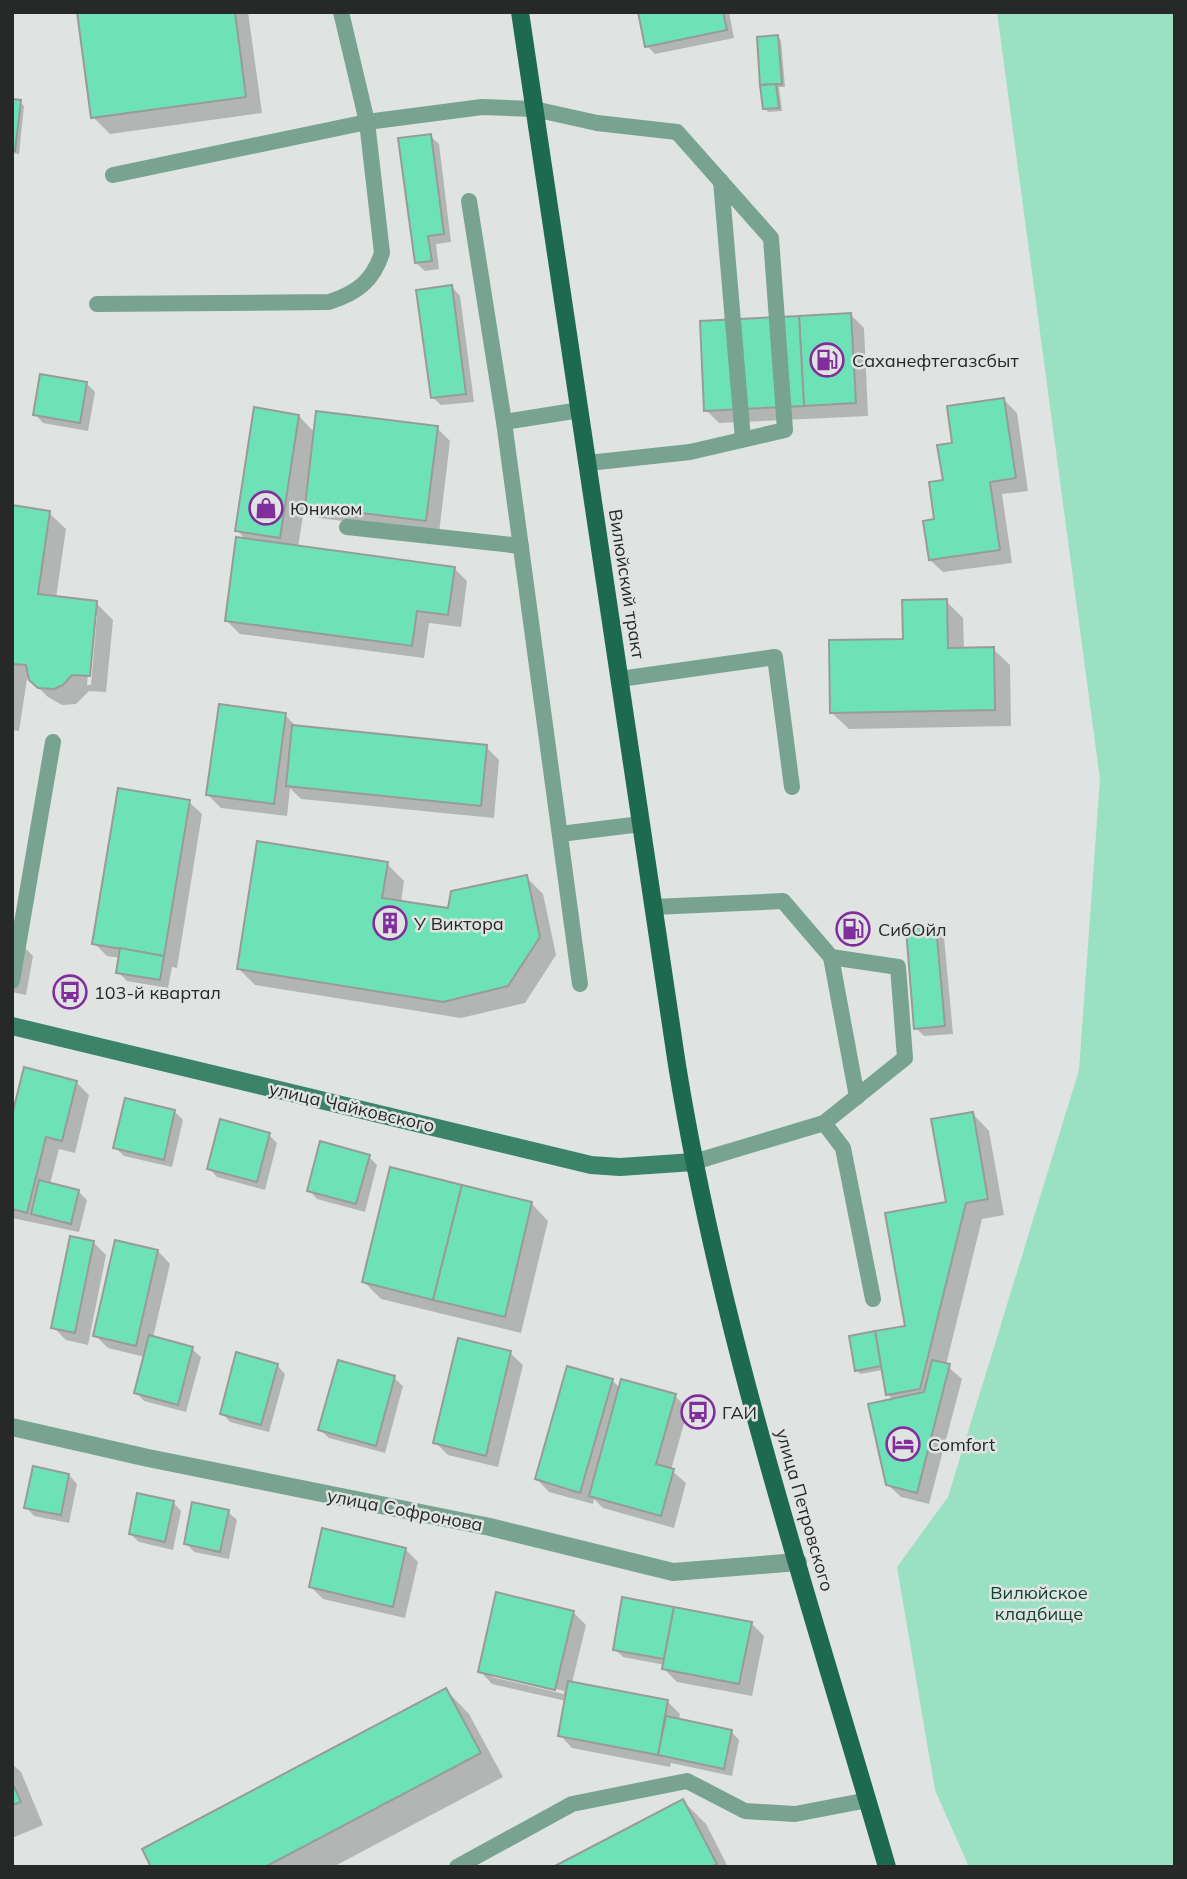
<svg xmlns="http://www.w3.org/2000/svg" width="1187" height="1879" viewBox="0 0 1187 1879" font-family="Mulish,sans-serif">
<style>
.green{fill:#9ae0c3}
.shadow{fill:#0003;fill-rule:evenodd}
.building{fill:#6de2b7;stroke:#979c9a;stroke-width:2}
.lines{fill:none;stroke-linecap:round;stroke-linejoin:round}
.service{stroke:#77a390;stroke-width:16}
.minor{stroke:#77a390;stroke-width:18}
.secondary{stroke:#3b8469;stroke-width:18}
.primary{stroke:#1d6a51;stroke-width:18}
.labels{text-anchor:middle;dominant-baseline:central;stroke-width:5;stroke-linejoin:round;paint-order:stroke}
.poi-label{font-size:18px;fill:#272928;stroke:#dfe3e1;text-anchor:start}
.street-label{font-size:18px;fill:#272928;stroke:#dfe3e1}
.park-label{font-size:18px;fill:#104332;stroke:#dfe3e1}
</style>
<rect width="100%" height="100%" fill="#dfe3e1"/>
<path class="green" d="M997,12H1175V1867H969L935,1790L897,1567L948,1497L1079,1070L1100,779Z"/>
<g class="shadow">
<path d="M78,12H248L262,113L110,134L93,117Z"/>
<path d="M640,12H729L734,38L655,54L647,46Z"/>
<path d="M778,37L781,41L785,87H779L782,111L768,112L765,108Z"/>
<path d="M12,101L20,102L24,106L19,154L12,153Z"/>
<path d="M430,136L439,144L451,242L436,244L439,269L425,271L416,263Z"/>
<path d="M452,287L460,296L474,402L441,405L432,397Z"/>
<path d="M851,315L864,328L868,416L719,423L706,410Z"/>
<path d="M87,384L95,392L88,431L43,423L35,414Z"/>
<path d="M1004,400L1017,413L1028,491L1002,494L1012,563L943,572L930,560L936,521L954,444Z"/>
<path d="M299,416L315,433L437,428L450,441L439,533L319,518L305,503L298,547L454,568L467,581L461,627L429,623L424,658L240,634L227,621L247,541L237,530Z"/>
<path d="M12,506L49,513L66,529L56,598L96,603L113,620L106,692L89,691L76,704L62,705L48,697L31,680L27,679L19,731L12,730ZM94,615H97L91,685H87Z"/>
<path d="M946,601L963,618L964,649H993L1010,665L1011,726L849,729L832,713Z"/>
<path d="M285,715L298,728L486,747L499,760L494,818L301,799L290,788L287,816L221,808L208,795Z"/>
<path d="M189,802L202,814L177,968L172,967L168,988L127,981L118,972L120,958L107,956L94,943Z"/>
<path d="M387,864L404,881L401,902L450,910L526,877L543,894L556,955L525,1003L461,1018L255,985L239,969Z"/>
<path d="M936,928L944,937L953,1034L924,1036L916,1028Z"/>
<path d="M12,945L25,948L33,956L26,995L12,992Z"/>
<path d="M76,1082L89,1095L75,1153L59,1149L50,1184L78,1191L87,1200L79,1232L12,1218V1122Z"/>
<path d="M174,1111L183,1120L172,1167L124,1156L115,1147Z"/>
<path d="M973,1114L989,1131L1004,1215L982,1219L946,1365L962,1379L929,1504L901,1497L887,1484L894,1400L887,1394L883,1370L860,1374L857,1370L851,1337L907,1327L948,1204Z"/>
<path d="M269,1135L277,1143L265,1190L217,1177L209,1168Z"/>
<path d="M369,1157L377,1165L365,1212L317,1199L309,1190Z"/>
<path d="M532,1204L548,1221L521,1333L381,1299L364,1282Z"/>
<path d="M94,1243L106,1255L88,1345L66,1340L53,1327Z"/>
<path d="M158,1251L170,1264L153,1338L192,1349L201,1357L186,1412L144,1401L136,1392L145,1357L108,1348L95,1335Z"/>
<path d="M510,1353L523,1365L498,1467L448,1455L435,1442Z"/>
<path d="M277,1365L285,1374L269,1432L230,1422L222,1413Z"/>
<path d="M394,1378L403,1386L385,1453L329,1438L320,1430Z"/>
<path d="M612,1380L620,1388L675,1396L688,1409L671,1470L686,1483L674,1528L603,1508L594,1499L593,1504L549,1492L537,1479Z"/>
<path d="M69,1475L77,1484L69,1523L34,1516L26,1507Z"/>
<path d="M173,1502L181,1511L173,1550L139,1542L130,1534Z"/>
<path d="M228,1512L237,1520L229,1559L194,1552L186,1543Z"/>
<path d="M405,1549L418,1562L405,1618L323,1599L311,1587Z"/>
<path d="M573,1612L586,1625L572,1683L667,1701L680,1714L679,1720L731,1731L739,1740L732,1776L671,1763L670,1767L572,1748L560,1735L566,1701L492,1684L480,1671ZM492,1673L564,1691V1694L492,1677Z"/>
<path d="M751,1623L764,1636L752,1696L677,1682L664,1669L665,1665L623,1657L615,1649Z"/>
<path d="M446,1690L469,1714L503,1777L333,1867H153Z"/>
<path d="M12,1764L21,1772L43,1825L12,1838Z"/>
<path d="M683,1801L706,1824L728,1867H557Z"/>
</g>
<g class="building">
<path d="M77,12H235L246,97L91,118Z"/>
<path d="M638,12H723L727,30L645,47Z"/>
<path d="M778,35L782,84L760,85L757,37Z"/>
<path d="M776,84L779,108L763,109L760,85Z"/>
<path d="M12,99L21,100L15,151H12Z"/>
<path d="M431,134L444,234L428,236L432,261L415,263L398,138Z"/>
<path d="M452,285L466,394L431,398L416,290Z"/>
<path d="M851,313L856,403L804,406L799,316Z"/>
<path d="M799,316L804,406L704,411L700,321Z"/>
<path d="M40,374L87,382L80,423L33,415Z"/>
<path d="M1004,398L1016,478L990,482L1000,550L929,560L923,521L934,519L929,482L943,480L937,445L952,443L947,406Z"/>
<path d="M254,407L299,415L280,538L235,531Z"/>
<path d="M316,411L438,426L426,521L305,506Z"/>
<path d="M12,505L50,511L38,594L97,601L90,676L72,675L63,685L54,689L38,688L29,680L26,665L12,664Z"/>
<path d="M236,537L455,567L448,615L417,611L412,646L225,621Z"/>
<path d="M947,599L948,648L994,647L995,710L830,713L829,640L903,639L902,600Z"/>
<path d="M219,704L286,713L274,804L206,795Z"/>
<path d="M292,725L487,745L481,806L286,786Z"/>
<path d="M118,788L190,800L164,956L92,944Z"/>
<path d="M257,841L388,862L382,898L448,908L451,891L527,875L540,937L508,986L443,1002L237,969Z"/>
<path d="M936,926L945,1026L914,1029L906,929Z"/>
<path d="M120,948L164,956L160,980L116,973Z"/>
<path d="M24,1067L77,1081L62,1141L46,1137L27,1213L12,1209V1115Z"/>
<path d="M125,1098L175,1110L164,1160L113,1148Z"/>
<path d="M973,1112L988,1199L966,1203L920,1389L886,1395L875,1331L905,1326L885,1213L946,1202L931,1119Z"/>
<path d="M220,1119L270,1133L257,1182L207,1169Z"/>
<path d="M320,1141L370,1155L356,1204L307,1191Z"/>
<path d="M390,1167L462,1185L433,1300L362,1282Z"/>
<path d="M39,1180L79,1190L71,1224L31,1214Z"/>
<path d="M462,1185L532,1202L505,1317L433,1300Z"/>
<path d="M70,1236L94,1241L75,1333L51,1328Z"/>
<path d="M115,1240L158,1250L136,1346L93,1336Z"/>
<path d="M875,1331L881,1366L855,1371L849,1336Z"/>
<path d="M149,1335L193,1347L178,1405L134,1393Z"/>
<path d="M458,1338L511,1351L486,1456L433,1443Z"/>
<path d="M236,1352L278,1364L261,1425L220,1414Z"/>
<path d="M338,1360L395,1376L376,1446L318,1430Z"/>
<path d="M932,1360L950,1364L917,1493L886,1485L868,1404L924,1392Z"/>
<path d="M567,1366L613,1379L580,1493L535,1479Z"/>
<path d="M621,1379L676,1394L656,1464L674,1469L661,1516L589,1496Z"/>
<path d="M33,1466L69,1474L61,1515L24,1508Z"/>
<path d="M137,1493L174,1501L165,1542L129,1534Z"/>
<path d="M192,1502L229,1510L220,1552L184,1544Z"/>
<path d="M322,1528L406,1548L393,1607L309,1587Z"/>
<path d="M496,1592L574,1611L555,1690L478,1672Z"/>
<path d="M622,1597L674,1607L664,1659L613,1650Z"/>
<path d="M674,1607L752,1622L739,1684L662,1669Z"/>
<path d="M568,1681L668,1700L658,1755L558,1736Z"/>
<path d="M446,1688L481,1753L265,1867H151L142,1849Z"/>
<path d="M666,1716L732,1730L724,1769L658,1755Z"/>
<path d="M12,1782L21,1802L12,1805Z"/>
<path d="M683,1799L717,1864L711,1867H553Z"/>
</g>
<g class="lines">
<g class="service">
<path d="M113,175L367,122L482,107L534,109L597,123L677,132L771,238L785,430L690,452L588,463"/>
<path d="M721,181L743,439"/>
<path d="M469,201L504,422L580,984"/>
<path d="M97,304L329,302C357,293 373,281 382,253L367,122L341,12"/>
<path d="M504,422L580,410"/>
<path d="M347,527L521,546"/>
<path d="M620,679L775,657L792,787"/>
<path d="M560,834L641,824"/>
<path d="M654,907L783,901L831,957L898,967L905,1058L824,1123L694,1162"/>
<path d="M831,957L857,1097"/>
<path d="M12,981L53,742"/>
<path d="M824,1123L843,1148L873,1299"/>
<path d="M457,1867L572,1804L687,1781L745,1811L795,1814L868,1800"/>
</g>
<path class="minor" d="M12,1427L148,1458L490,1527L673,1572L798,1562"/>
<path class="secondary" d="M12,1026L591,1165L620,1167L694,1162"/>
<path class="primary" d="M520,12L677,1065C721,1337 810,1602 887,1867"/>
</g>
<defs>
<symbol id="fuel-ring" viewBox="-11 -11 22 22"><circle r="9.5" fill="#dfe3e1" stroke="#822d9c" stroke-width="1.5"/><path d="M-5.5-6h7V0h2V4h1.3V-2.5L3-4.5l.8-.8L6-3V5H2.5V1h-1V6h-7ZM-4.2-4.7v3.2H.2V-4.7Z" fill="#822d9c"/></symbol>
<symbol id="shop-ring" viewBox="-11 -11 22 22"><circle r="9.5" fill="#dfe3e1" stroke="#822d9c" stroke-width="1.5"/><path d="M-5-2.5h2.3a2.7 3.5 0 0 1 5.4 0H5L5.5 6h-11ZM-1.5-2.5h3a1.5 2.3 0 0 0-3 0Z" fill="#822d9c"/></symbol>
<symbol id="building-ring" viewBox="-11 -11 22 22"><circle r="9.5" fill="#dfe3e1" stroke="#822d9c" stroke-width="1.5"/><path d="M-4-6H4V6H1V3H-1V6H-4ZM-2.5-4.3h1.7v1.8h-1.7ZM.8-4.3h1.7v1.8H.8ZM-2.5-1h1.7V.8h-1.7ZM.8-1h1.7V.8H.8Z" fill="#822d9c"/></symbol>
<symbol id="bus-ring" viewBox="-11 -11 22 22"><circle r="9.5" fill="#dfe3e1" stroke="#822d9c" stroke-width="1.5"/><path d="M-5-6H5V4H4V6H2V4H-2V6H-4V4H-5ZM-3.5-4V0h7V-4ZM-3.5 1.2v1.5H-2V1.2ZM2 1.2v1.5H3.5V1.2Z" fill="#822d9c"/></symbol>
<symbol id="hotel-ring" viewBox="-11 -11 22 22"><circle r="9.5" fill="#dfe3e1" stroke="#822d9c" stroke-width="1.5"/><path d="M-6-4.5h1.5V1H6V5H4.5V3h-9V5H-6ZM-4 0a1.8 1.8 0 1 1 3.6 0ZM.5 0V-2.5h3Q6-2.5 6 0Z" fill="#822d9c"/></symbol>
</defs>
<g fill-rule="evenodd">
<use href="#fuel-ring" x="808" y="341" width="38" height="38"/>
<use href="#shop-ring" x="247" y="489" width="38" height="38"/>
<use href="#building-ring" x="371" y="904" width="38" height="38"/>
<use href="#fuel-ring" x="834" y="910" width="38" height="38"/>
<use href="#bus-ring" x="51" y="973" width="38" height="38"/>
<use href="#bus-ring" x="679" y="1393" width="38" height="38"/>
<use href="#hotel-ring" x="884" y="1425" width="38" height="38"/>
</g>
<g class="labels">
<g class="poi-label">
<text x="852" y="360">Саханефтегазсбыт</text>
<text x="290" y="508">Юником</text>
<text x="414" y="923">У Виктора</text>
<text x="878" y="929">СибОйл</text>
<text x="94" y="992">103-й квартал</text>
<text x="722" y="1412">ГАИ</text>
<text x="928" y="1444">Comfort</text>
</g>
<g class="street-label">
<text transform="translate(627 584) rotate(81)">Вилюйский тракт</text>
<text transform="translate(352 1107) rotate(13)">улица Чайковского</text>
<text transform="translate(405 1510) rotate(11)">улица Софронова</text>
<text transform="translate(805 1510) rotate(74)">улица Петровского</text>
</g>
<g class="park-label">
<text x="1039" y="1592">Вилюйское<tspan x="1039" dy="21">кладбище</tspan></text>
</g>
</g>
<rect width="1187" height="1879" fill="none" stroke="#272928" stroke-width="28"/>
</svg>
